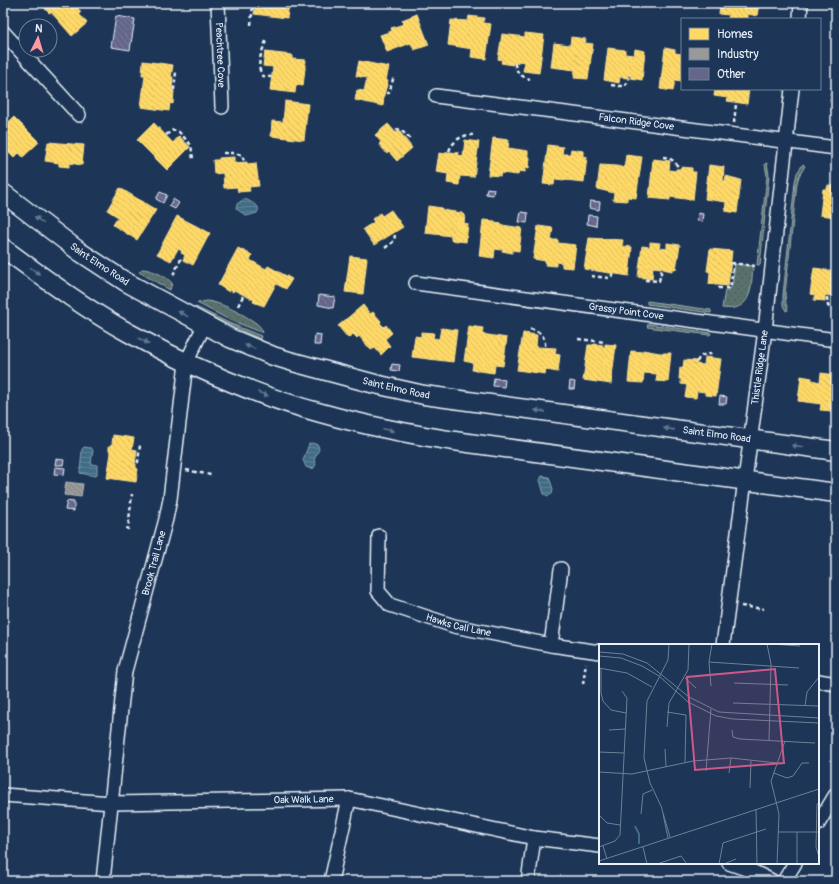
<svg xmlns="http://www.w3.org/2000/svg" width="839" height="884" viewBox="0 0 839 884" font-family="Pangolin,sans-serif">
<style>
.grass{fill:url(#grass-dots);stroke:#a0b1b2}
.water{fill:url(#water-rules);stroke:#83a1b2}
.homes{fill:url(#homes-back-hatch);stroke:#f8e092}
.industry{fill:url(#industry-back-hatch);stroke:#b1b3b6}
.building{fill:url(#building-back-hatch);stroke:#e8f1f8}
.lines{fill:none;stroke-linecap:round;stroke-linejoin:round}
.street-casing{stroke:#e8f1f8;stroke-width:16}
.secondary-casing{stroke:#e8f1f8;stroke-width:21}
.path{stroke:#e8f1f8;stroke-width:2.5;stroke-dasharray:4 3;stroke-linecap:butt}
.street{stroke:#1d3557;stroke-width:13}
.secondary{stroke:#1d3557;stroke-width:18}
.oneway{fill:#64778f}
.labels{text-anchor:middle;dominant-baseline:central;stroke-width:4;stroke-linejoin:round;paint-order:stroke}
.street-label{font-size:10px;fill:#e8f1f8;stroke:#1d3557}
.inset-river{fill:none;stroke:#406c84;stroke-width:2}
.inset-road{fill:none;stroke:#6e8097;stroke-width:1}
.view{fill:#cd598a;fill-opacity:0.15;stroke:#cd598a;stroke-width:2}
.inset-edge{fill:none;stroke:#e8f1f8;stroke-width:2}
</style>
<defs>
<pattern id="grass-dots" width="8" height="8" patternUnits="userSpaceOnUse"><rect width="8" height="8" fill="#59716d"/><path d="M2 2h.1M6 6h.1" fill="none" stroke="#4f5a5a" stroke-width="1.8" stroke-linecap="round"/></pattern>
<pattern id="water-rules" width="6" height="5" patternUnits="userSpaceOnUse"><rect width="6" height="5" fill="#406c84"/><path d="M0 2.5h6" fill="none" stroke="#5c8196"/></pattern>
<pattern id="homes-back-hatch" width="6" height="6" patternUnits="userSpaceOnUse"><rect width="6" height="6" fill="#ffd966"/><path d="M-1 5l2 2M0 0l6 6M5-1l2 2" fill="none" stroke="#dabc60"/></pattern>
<pattern id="industry-back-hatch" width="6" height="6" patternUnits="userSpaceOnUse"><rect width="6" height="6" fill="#999"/><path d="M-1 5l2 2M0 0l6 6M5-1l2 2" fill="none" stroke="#808181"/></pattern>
<pattern id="building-back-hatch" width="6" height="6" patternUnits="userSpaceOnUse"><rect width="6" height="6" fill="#64668a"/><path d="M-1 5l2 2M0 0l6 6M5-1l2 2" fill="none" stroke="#7a7c9b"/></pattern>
</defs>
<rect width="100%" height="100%" fill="#1d3557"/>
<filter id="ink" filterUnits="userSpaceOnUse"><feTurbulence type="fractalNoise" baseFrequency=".025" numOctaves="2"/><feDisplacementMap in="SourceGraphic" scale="8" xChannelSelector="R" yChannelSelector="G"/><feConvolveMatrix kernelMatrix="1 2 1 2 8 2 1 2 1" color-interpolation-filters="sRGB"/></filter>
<g filter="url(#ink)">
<g class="grass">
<path d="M767,163L769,175L760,265H757L767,176L765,164Z"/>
<path d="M803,164L805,166L799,176L797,183L785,294L786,304L788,310L786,311L783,305V295L795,182L797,173Z"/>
<path d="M735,264L753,266C751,289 752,312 722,308L725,290H729L732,286Z"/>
<path d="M142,269C151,269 166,276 172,283L170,290L139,272Z"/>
<path d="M207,301C220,302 245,315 256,323C260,326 262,329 263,333L228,319L197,303Z"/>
<path d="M647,301L711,310V313L647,304Z"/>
<path d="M196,307L229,323L261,336L260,339L195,309Z"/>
<path d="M648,324L711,333L710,335L647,327Z"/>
</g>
<g class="water">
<path d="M244,199C247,199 256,205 258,207C259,209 258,211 257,213L247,216C243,213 238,211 236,208L237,204Z"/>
<path d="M312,443L318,445L319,449L314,460L316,464L314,468L311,469L306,467L303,460L309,444Z"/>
<path d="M84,447L91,448L93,450L91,464L97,465V474L95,476L80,473L82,449Z"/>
<path d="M542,476L549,477L553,489L552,494L548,496L544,494L540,480Z"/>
</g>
<g class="homes">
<path d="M42,3H71L75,7L76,6L81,12L79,14L87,23L72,36L51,12L49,13L41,4Z"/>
<path d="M256,3H293H289L287,18L254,14Z"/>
<path d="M660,3H698V7L689,6V7L670,4V7L659,5Z"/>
<path d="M720,3H759L757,16L748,14V19H728L729,15L719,14Z"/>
<path d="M417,14L429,45L414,50L411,43L387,52L380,35L392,31L391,28L404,24L402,20Z"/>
<path d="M469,16L484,18L483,23L491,24L486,59L471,57L472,49L448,45L451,20L468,21Z"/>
<path d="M525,33L544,35L539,73L523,71L525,62L518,61V63L513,62V65L501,63L502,60L498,59L502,34L525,37Z"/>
<path d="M571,37L586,39L585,43L593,44L588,79L574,78L575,70L551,67L554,43L570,45Z"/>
<path d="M608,48L625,50V54L634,55L635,49L645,51L642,80L631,78V76L628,75L627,78L620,77L619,83L604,80Z"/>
<path d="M665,48L675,50V53L682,54V81L675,80L673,91L660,89Z"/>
<path d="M265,52L292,55V59L306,60L303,86L296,85L295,93L270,90L273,67L263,66Z"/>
<path d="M143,61L173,65L171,77H173L172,90L174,91L173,104L170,103L169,111L141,107L145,75H142Z"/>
<path d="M359,61L389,67L386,80L388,81L384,95L383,106L355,100L357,90L364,91L367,78L356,76Z"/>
<path d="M715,89H749L747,104L727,101L728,98L714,96Z"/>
<path d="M285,101L308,104L304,140L271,136L272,121L283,122Z"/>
<path d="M14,117L39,142L23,157L19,153L14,158L3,147V127Z"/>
<path d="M154,123L173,143L179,136L190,147L167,170L137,140Z"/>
<path d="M388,124L396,133L399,131L412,148L397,161L389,152L387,154L379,144L381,142L375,135Z"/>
<path d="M493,138L509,140L508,148L528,151V156L530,157L529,168L526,167L525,172L519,171L518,175L501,173L500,176L488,175Z"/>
<path d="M465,140L479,142L474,177L460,176L459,185L447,183L448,174L436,172L439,153L446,154V152H450L459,153L458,155L463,156Z"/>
<path d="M48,142L84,145L82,165L69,163V167L59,166V163L45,161Z"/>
<path d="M548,145L563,147L562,154H570L571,149L583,151V156L587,157L584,182L555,179L554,185L543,184Z"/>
<path d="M626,155L642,157L636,198L627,197V201L613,200L614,193L597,189L600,165L617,166L624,168Z"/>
<path d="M234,157V163L247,162V164L256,163L259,186L249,187L250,191L238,192L237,187L224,188L223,173L214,174L213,160H219V158Z"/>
<path d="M653,159L670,161L669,170L676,171V169H680L681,167L692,168V172H696L693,200L670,197V200L649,198Z"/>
<path d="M709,165L724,167L723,181H725L726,176L741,180L737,213L725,211L726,202L705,199Z"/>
<path d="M828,185L836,186V217L820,215L823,189H827Z"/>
<path d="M120,188L156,210L137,240L113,225L118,217L107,210Z"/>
<path d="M428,206L442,208V210L462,213V214L465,215L464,223L468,224L466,242L451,240V236L425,233Z"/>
<path d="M391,210L403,227L374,245L363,229L374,222L372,219L380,213L382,216Z"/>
<path d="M177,216L210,233L193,265L183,260L185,255L181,253L182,251L178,249L171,261L157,254Z"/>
<path d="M483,220L495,221V223L502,224V225L522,228L519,251L512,250V253L502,251L503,249L502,248L501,250L495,249L494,258L479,256Z"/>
<path d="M538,226L553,228L551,240H558V243L576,245L573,268L562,267V263L556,262V266L545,265L546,261L533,259Z"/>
<path d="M589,238L623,240L622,246L632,247L629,276L584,269Z"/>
<path d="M650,242L660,243L659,248L667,249V243L680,245L676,269H672V271L663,269V267H661V268L653,267L652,279L638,277L642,246L650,247Z"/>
<path d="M238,248L252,255L250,260L266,269L268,266L292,279L286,289L276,284L264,306L253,302L254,300L234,290L233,292L230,290L229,292L218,285Z"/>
<path d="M710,249L732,251L728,286L709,284L710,272L707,271Z"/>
<path d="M350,256L367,258L363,294L345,292Z"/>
<path d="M814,268L836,271V304H833L834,296L825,295V301L814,300L815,295L810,294Z"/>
<path d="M363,305L370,314L373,312L381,321L380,323L384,327L386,325L392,333L385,339L390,346L381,355L375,348L371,350L359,336L357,338L353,334L348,338L338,326Z"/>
<path d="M469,326L483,328L482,334L507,338L503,366L495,365L494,373L472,370L473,363L464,361Z"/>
<path d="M441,328L457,330L453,362L412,357L415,336L421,337V332L434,333L433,338L439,339Z"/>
<path d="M523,333L537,335L536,347L556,348L555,354L560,355L558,372L546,370L545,374L517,370Z"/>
<path d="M594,344L603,345L602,347H605V344L616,345L611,384L583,380L588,345H593Z"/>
<path d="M643,350L660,353H671L668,382L656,381L657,374L644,373L643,383L628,382L631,351L643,352Z"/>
<path d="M705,357L721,359L716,396L705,395V392L697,391L696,398L685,397L687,385L681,384V379H679L680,367L683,368L684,360L697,361L696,364L704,365Z"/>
<path d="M821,373L836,375L831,411L820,410L821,404L798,401L801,376L812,378V380L820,382Z"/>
<path d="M113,435L134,438L132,449L137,450L135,464H136V468L138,469L136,482L107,478L111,453L109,450V446L112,444Z"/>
</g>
<path class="industry" d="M66,482L83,484L81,497L64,495Z"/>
<g class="building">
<path d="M116,16L135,19L130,50L111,47Z"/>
<path d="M487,188L494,189L493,195L486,194Z"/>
<path d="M160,192L167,195L163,203L156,199Z"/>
<path d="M173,199L179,203L175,209L169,206Z"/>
<path d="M590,201L600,202L599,210L589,208Z"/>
<path d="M521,212L528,213L527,223L519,222Z"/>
<path d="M698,213L703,214L702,222L697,221Z"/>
<path d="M588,215L597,216L596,226L587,224Z"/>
<path d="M319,295L335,297L333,308L318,305Z"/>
<path d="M315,334L321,335L320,345H314Z"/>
<path d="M392,364L400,365L399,371L391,370Z"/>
<path d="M494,378L505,380L504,387L493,386Z"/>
<path d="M570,381L575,382L574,389H569Z"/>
<path d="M720,396L727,397L726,404H719Z"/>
<path d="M56,459L64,460L63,465H55Z"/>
<path d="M55,467L65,468L64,475L54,474Z"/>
<path d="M67,501L74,502V511L65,510Z"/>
</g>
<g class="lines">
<defs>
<g id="street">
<path id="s1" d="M218,3L222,107"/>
<path d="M800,19L801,3"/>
<path d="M3,32L79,115"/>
<path id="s2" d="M436,96L836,148"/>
<path id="s3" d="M416,283L836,340"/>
<path id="s4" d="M379,536L378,591L390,605L454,626L551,645L600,652"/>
<path d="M551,645L561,569"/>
<path id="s5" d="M723,645L765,330L792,89"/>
<path d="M818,681L836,684"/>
<path id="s6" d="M3,795L112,803L349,799L534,838L600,846"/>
<path d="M818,824L836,794"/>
<path d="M729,863L752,871L772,881"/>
<path id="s7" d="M103,881L125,671L166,519L170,499L186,363L204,326"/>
<path d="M331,881L349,799"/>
<path d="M528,881L534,838"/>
<path d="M784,881L795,863"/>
</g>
<g id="secondary">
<path id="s8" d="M3,193L80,252L126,282L230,338L273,356L293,362L375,384L424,395L836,451"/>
<path d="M3,248C44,278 84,308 129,333C189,366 254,395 321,413C367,426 414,435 461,442L836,493"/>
</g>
</defs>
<use href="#street" class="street-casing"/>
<use href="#secondary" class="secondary-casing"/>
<g class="path">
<path d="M251,25L253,3"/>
<path d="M266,41C262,51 255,67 263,76L271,77"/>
<path d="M515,63C515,72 522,77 530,79"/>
<path d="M611,85C621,86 627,89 629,77"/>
<path d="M173,88L174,89L176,72"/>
<path d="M835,88H832C830,96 831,108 834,115H836"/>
<path d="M386,93H389L394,76"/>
<path d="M734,123L736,104"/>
<path d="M396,130L400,129L411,140"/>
<path d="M166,135L173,130L179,132L191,145L193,159"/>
<path d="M449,151C453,141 462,134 473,135"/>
<path d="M223,153H234L242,155L244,161"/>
<path d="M663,157C670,158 676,161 678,168"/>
<path d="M385,248L394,241L395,235"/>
<path d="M731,263L755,266"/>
<path d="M173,275L182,257"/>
<path d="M591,276L609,278L612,276V274"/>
<path d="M645,280L659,281L662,269"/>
<path d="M718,288H730L734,263"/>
<path d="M827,297L828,306L836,312"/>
<path d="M238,306L243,296"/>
<path d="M530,329C540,331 546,337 545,347"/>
<path d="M578,339L605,342"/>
<path d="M697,362C700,354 706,354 714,354"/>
<path d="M137,461L138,462L140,445"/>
<path d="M186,470L211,475"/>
<path d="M126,528L128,529L132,494"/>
<path d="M741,606L764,609"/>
<path d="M583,684L586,663"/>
</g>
<use href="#street" class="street"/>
<use href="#secondary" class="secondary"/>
</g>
<defs><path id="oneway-solid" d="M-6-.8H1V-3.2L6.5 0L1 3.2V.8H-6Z"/></defs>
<g class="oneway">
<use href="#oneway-solid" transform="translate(39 220) rotate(-143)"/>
<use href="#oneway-solid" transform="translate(35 271) rotate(36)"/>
<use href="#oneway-solid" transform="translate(183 314) rotate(-151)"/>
<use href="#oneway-solid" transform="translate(144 341) rotate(27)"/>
<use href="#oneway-solid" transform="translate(250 347) rotate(-157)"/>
<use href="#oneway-solid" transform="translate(263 394) rotate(20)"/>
<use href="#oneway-solid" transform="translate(540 411) rotate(-172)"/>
<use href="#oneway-solid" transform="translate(669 429) rotate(-172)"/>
<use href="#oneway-solid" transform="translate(388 430) rotate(13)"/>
<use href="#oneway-solid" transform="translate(797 446) rotate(-173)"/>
</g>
</g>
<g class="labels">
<g class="street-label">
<text stroke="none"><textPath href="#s1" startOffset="52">Peachtree Cove</textPath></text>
<text stroke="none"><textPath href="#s2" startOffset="202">Falcon Ridge Cove</textPath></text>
<text stroke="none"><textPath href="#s8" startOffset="120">Saint Elmo Road</textPath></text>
<text stroke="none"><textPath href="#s3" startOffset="212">Grassy Point Cove</textPath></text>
<text stroke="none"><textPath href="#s5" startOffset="280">Thistle Ridge Lane</textPath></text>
<text stroke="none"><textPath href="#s8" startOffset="444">Saint Elmo Road</textPath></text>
<text stroke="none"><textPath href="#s8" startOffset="768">Saint Elmo Road</textPath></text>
<text stroke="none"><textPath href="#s7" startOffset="323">Brook Trail Lane</textPath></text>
<text stroke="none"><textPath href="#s4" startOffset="145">Hawks Call Lane</textPath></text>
<text stroke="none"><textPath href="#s6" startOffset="301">Oak Walk Lane</textPath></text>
</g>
</g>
<g transform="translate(599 644)">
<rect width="220" height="220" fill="#1d3557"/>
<path class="inset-river" d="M36,182L40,190V200"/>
<path class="inset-road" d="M70,0L69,16L48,57L45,114L51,139L62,162L71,193M168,0L172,20L170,97M172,0L201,2M0,8L24,10L48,19L90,53L120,68L220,74M0,12L22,14L43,22L60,32L89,58L117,72L134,75L220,79M110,18L200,24M0,24L28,29L53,43M2,24V49L4,57L12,66L27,69M86,34L97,44M135,39L189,41M112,42L110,18L113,0M134,59L219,62M206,62L208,48L220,33M68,68L87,71L86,118M68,83L70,59L89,26L90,0M10,86L26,85M133,86L134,93L141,95L216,99M66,105L67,123M0,108L25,109M107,127L112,65M0,128L33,130L94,117L132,114L178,119M130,129L132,114M175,129L188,134L194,132L203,119H210M151,144L152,117M220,158L218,160L217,203L220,213M157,165L158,220M42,170L44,150L53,146M64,170L69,194M0,171L8,179L21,181M179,188H220M4,202L8,215M0,203L16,197L21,191L28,54L23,47M44,203L48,220M0,217L220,145M58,220L82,212L88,220M120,220L124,199L167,185M125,220L137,215M178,220L180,170L172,137L186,97M198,220V188"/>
<path class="view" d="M176,25L185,119L96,126L88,33Z"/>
<rect width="220" height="220" class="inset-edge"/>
</g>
<rect width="839" height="884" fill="none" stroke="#1d3557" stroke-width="16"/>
<rect x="8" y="8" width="823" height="868" fill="none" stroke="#e8f1f8" stroke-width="1.5" filter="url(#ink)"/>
<rect x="681" y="18" width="140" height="72" fill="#1d3557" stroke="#6e8097"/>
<rect x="689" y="28" width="20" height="12" fill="#ffd966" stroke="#6e8097"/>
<text x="717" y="38" font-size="12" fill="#e8f1f8">Homes</text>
<rect x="689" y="48" width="20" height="12" fill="#999999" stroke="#6e8097"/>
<text x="717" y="58" font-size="12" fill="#e8f1f8">Industry</text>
<rect x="689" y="68" width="20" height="12" fill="#64668a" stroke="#6e8097"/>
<text x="717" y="78" font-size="12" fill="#e8f1f8">Other</text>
<g transform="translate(38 38) rotate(5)"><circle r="19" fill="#1d3557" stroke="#6e8097"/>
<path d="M0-3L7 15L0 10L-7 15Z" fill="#ff9aa2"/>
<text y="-6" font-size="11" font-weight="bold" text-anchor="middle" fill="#e8f1f8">N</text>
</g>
</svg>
